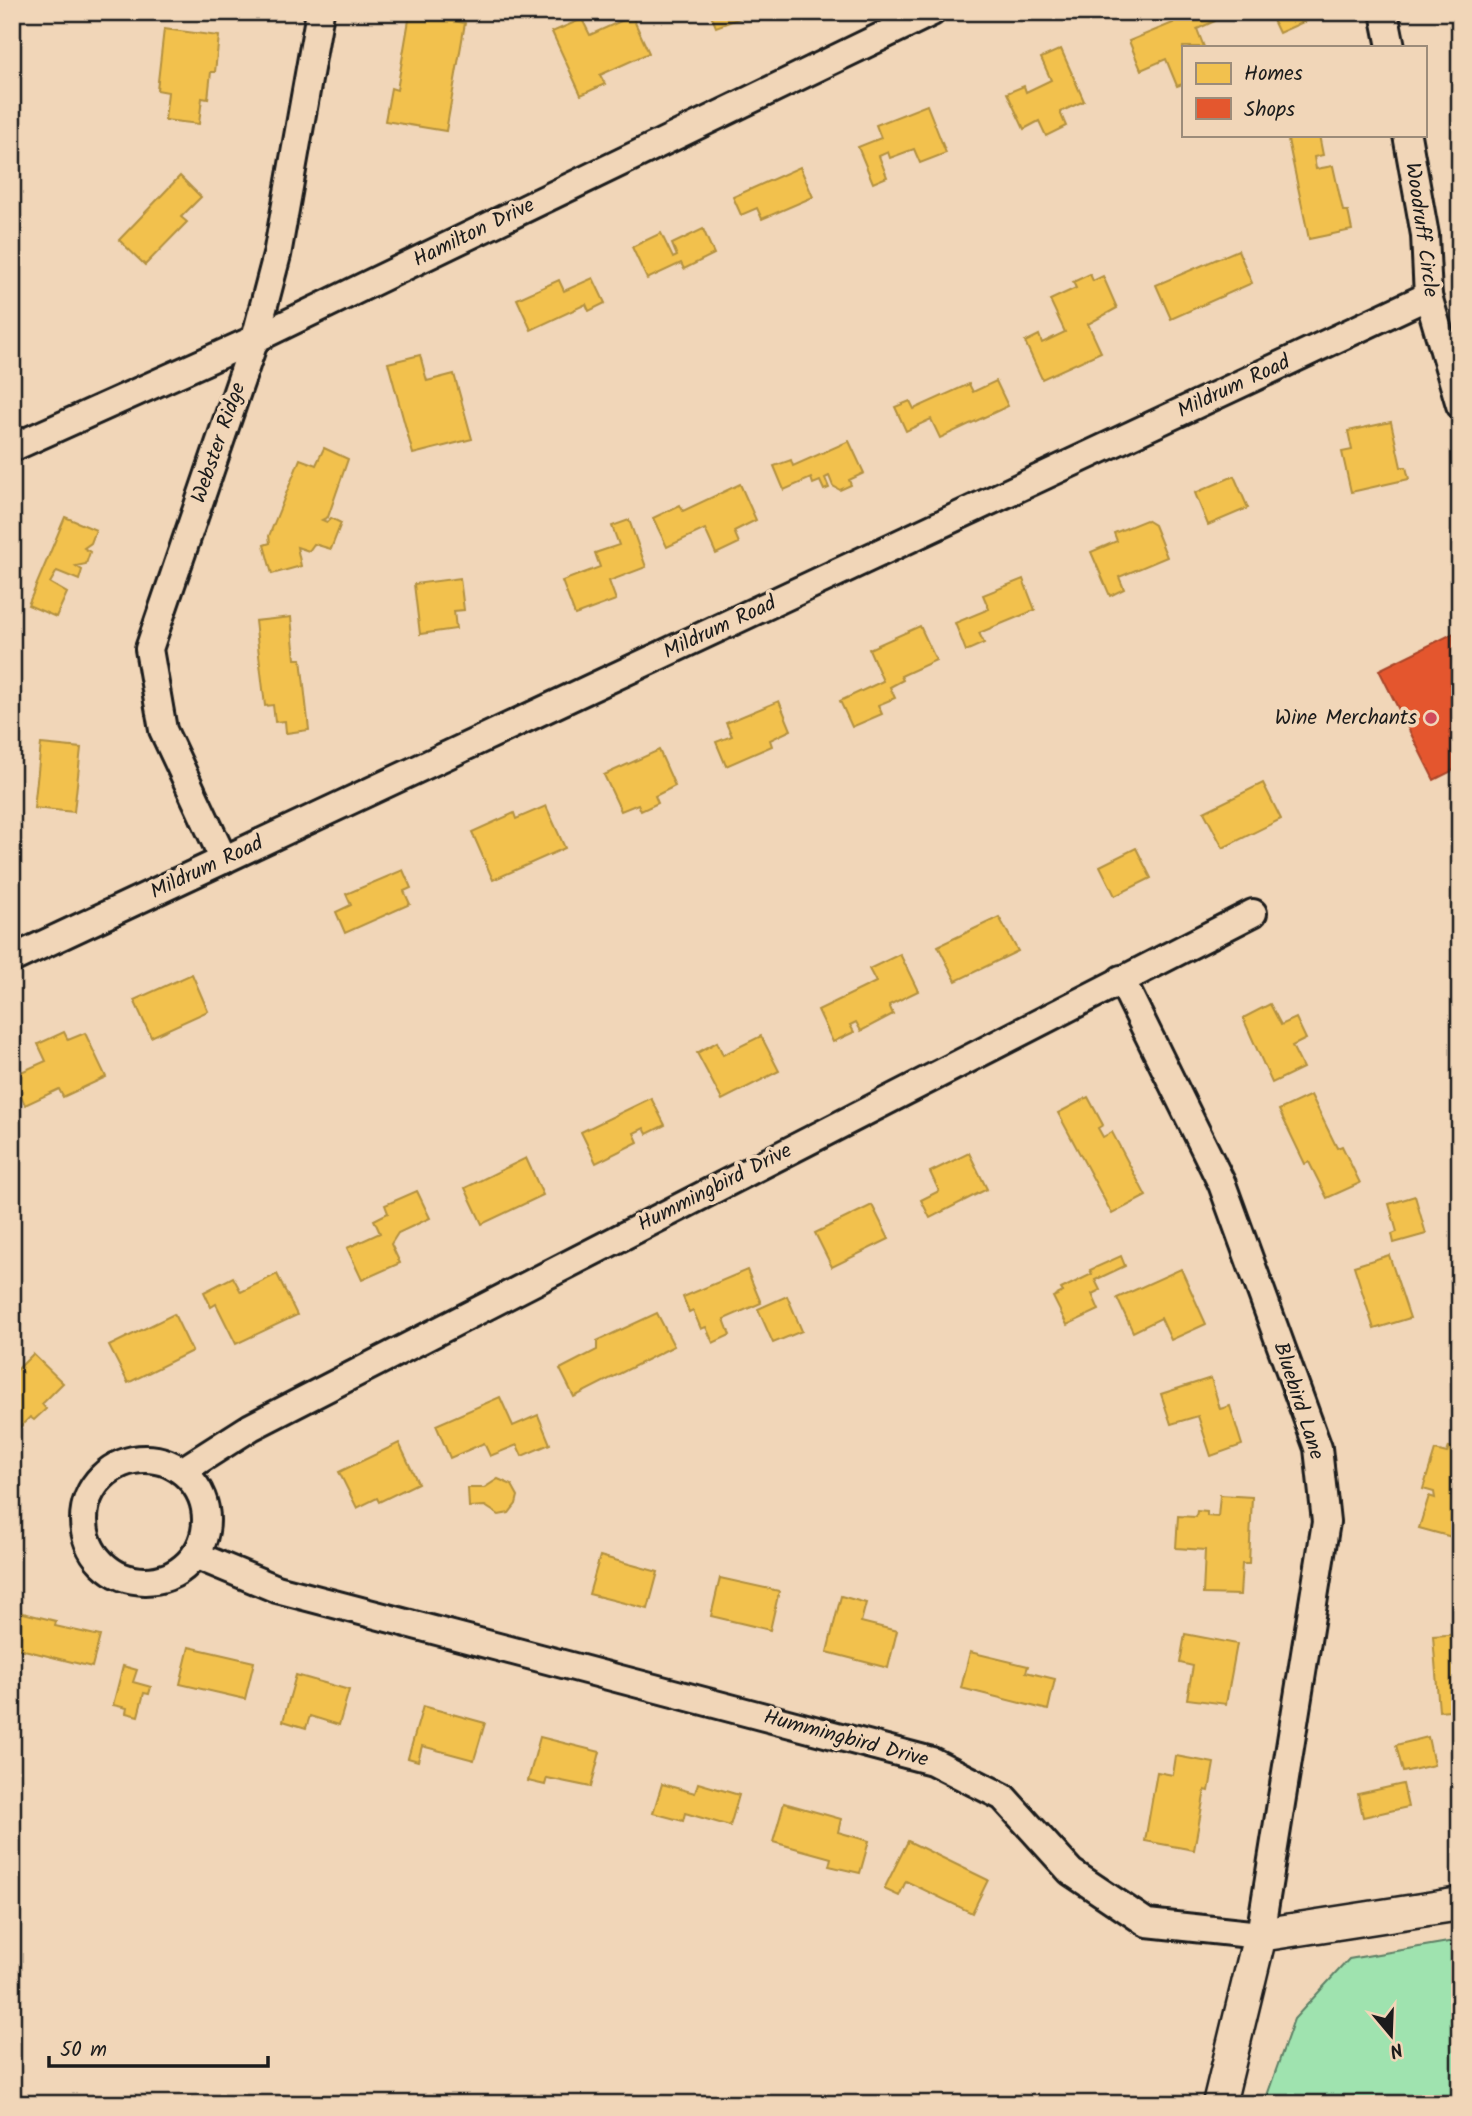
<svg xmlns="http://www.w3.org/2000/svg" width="1472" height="2116" viewBox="0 0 1472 2116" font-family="Kalam,sans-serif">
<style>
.green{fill:#9fe3af;stroke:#5e8066;stroke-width:2}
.homes{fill:#f2c14e;stroke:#b2903f;stroke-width:2}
.shops{fill:#e4572e;stroke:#a84529;stroke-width:2}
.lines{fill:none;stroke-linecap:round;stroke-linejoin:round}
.minor-casing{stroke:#1c1c1c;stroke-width:32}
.tertiary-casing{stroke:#1c1c1c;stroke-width:37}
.minor{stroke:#f1d6b8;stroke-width:26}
.tertiary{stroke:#f1d6b8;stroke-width:32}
.poi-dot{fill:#d1495b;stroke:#f1d6b8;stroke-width:2.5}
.labels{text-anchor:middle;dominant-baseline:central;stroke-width:7;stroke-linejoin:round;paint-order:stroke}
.street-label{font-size:21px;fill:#1c1c1c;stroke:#f1d6b8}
.poi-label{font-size:21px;fill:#1c1c1c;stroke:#f1d6b8;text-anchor:end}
</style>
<rect width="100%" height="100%" fill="#f1d6b8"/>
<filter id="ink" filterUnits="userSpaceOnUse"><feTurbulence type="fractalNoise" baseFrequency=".0143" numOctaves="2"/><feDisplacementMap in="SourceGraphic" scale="14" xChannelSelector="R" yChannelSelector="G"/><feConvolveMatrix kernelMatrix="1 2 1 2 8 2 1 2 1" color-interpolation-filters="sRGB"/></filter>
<g filter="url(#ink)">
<path class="green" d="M1460,1940V2104H1264L1294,2019L1349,1959Z"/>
<g class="homes">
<path d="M710,12H741L743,17L716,27Z"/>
<path d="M1169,12H1211L1215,21L1197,29L1204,47H1183V84L1177,86L1166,59L1141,70L1129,41L1173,23Z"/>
<path d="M1269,12H1317L1319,15L1279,33Z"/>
<path d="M410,14L465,23L446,131L385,121L391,88L397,90Z"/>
<path d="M632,16L649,53L600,75L605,84L581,95L552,32L582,19L590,35Z"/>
<path d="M164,29L219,36L215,72H211L208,99L202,98L199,124L165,120L168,92L157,90Z"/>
<path d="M1061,49L1084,101L1060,112L1066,126L1046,136L1039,121L1024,129L1007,93L1024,86L1026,92L1051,80L1041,58Z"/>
<path d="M927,105L946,153L920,163L914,149L890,158L888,152L879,156L887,177L873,183L858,147L881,138L876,125Z"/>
<path d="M1287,135H1319L1323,155L1314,157L1316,169L1333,166L1343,211H1348L1352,230L1309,239Z"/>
<path d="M800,167L813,197L762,219L757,208L741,215L733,197Z"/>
<path d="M180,176L201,197L181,217L187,222L145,265L119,240Z"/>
<path d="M703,229L714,254L684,269L681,263L647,279L632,247L661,233L673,258L677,256L672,244Z"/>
<path d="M1238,250L1252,283L1171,319L1156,285Z"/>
<path d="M1090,274L1093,281L1103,276L1117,308L1088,324L1101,352L1042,379L1025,342L1039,335L1042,343L1065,332L1050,300L1076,288L1073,282Z"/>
<path d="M593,278L605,303L589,311L586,304L531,330L517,299L559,280L564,291Z"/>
<path d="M420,355L427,381L454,374L472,439L413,454L388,363Z"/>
<path d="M996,381L1008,406L940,438L931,419L906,431L895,407L910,401L914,409L969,384L973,392Z"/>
<path d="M1391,422L1401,467H1406L1409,479L1351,492L1342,452L1352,450L1348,431Z"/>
<path d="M849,441L864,473L849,480L851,485L840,490L833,486L829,476L825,478L829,488L824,490L820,481L813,484L811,478L784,490L774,466L791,460L793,466Z"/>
<path d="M324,448L348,459L328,517L322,520L327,522L331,518L341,523L331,549L314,544L309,551L297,547L301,566L272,574L264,545L270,543L269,536L300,459L316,465Z"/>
<path d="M1234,476L1248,508L1208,525L1195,493Z"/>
<path d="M740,484L756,520L734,531L739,543L716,554L705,529L667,547L653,518L680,505L683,511Z"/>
<path d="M65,517L96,530L91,543L84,548L90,552L86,564L76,566L82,570L79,580L57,571L50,583L67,593L56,617L28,605Z"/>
<path d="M629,520L646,567L609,581L616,600L575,615L562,581L600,567L595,553L619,545L612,526Z"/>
<path d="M1146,520L1154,525L1167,557L1119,577L1124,589L1110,596L1091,552L1117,541L1114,533Z"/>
<path d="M460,578L464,610L454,611L456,629L420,634L414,584Z"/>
<path d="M1023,579L1035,610L979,633L984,643L966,651L955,623L989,609L983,595Z"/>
<path d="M291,617L295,659H301L309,730L286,733L285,721L275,722L273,705L265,706L255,621Z"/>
<path d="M920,626L936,660L901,676L903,680L890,687L895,698L878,705L882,714L852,727L840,701L883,681L869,649Z"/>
<path d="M779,701L791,730L770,740L772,746L726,766L716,742L732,736L726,723Z"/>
<path d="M41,744L81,748L74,812L34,808Z"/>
<path d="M659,750L675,786L655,796L658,803L641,811L638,804L621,811L604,775Z"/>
<path d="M1263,783L1281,819L1223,848L1204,812Z"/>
<path d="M546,806L565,848L493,880L472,832L514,813L516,819Z"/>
<path d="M1136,848L1151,878L1115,896L1100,866Z"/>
<path d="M403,870L411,888L404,891L410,904L345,933L336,912L351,905L346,894Z"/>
<path d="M999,917L1018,951L956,981L938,946Z"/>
<path d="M900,954L918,991L889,1005L893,1014L861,1031L856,1022L850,1025L854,1032L833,1042L818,1010L876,982L869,969Z"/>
<path d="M192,974L208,1011L151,1037L134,1000Z"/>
<path d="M1270,1004L1281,1025L1296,1018L1306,1039L1292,1046L1303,1068L1272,1083L1243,1018Z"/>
<path d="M64,1032L68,1040L85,1033L106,1077L63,1097L59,1089L25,1105L12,1076L46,1061L38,1044Z"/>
<path d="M761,1036L779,1071L722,1100L697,1053L717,1042L723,1055Z"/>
<path d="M1311,1095L1337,1148L1342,1146L1360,1183L1327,1198L1309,1162L1305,1164L1279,1110Z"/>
<path d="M1088,1097L1103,1125L1098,1128L1103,1137L1112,1132L1146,1196L1112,1214L1058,1113Z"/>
<path d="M651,1098L665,1125L647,1134L644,1128L634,1133L638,1142L596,1163L581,1132Z"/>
<path d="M969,1153L987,1189L930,1218L921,1200L939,1191L930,1172Z"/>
<path d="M526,1158L543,1195L482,1224L465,1188Z"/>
<path d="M417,1191L430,1218L398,1233L391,1244L400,1263L362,1280L347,1248L380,1233L374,1220L388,1213L385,1205Z"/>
<path d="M1415,1196L1426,1234L1394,1243L1392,1234L1397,1232L1389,1204Z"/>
<path d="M872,1205L889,1239L832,1267L815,1233Z"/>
<path d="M1389,1255L1410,1318L1374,1329L1354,1266Z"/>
<path d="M1121,1256L1125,1266L1095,1280L1100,1290L1092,1294L1099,1310L1067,1325L1053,1297L1063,1292L1061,1289L1092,1274L1090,1270Z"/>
<path d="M1181,1269L1206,1324L1171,1340L1161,1318L1133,1332L1117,1298Z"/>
<path d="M747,1270L761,1303L724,1319L730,1335L713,1343L706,1327L701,1329L693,1310L689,1312L683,1297Z"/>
<path d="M277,1274L297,1315L236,1344L216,1304L211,1307L204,1292L233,1277L241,1292Z"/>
<path d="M787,1296L802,1331L773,1343L758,1309Z"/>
<path d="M657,1313L674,1346L574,1397L560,1369L597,1350V1341Z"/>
<path d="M174,1314L192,1351L128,1383L109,1346Z"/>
<path d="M33,1354L63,1383L42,1404L46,1409L34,1420L30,1417L19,1428L12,1422V1375Z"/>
<path d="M1211,1378L1220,1409L1230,1406L1242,1445L1211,1456L1198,1416L1171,1424L1161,1394Z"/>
<path d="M500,1397L513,1426L538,1415L550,1444L522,1456L517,1445L490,1456L484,1443L450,1458L436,1425Z"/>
<path d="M399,1443L418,1483L379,1502L377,1498L357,1508L339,1472Z"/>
<path d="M1449,1447L1460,1450V1526L1456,1525L1452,1537L1419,1528L1429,1496L1435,1498L1434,1492L1423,1489L1435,1450L1447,1453Z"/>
<path d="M498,1479L512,1485L518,1496L516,1504L509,1513L499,1515L485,1506L469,1507L468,1488H484Z"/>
<path d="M1220,1495L1252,1497L1249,1564H1242L1240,1595L1203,1594L1205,1550L1176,1548L1178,1516L1196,1517L1197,1511L1207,1512V1516L1218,1517Z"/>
<path d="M600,1556L658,1572L648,1609L589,1594Z"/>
<path d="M720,1578L779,1591L770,1630L711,1616Z"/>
<path d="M841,1596L866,1603L861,1622L897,1631L888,1668L827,1652Z"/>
<path d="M15,1611L56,1621L55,1626L100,1636L92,1667L12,1647Z"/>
<path d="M1185,1634L1237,1644L1226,1704L1187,1699L1193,1666L1180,1663Z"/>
<path d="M1460,1634V1709L1439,1711L1433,1636Z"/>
<path d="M189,1647L254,1662L245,1699L180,1684Z"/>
<path d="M970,1652L1028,1666L1026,1672L1055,1679L1048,1710L961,1688Z"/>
<path d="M123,1666L137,1670L133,1682L151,1687L149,1694L144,1693L138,1716L126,1713L127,1708L113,1705Z"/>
<path d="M296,1675L349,1690L339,1725L310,1716L306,1728L283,1721Z"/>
<path d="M423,1706L485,1723L474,1760L422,1746L418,1761L408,1758Z"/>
<path d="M540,1737L600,1752L591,1787L547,1778L545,1785L528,1781Z"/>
<path d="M1428,1737L1434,1765L1403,1772L1396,1745Z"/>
<path d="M1176,1756L1214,1763L1209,1791L1205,1790L1194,1850L1145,1841L1157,1772L1173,1775Z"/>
<path d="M698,1783L739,1795L730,1826L685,1813L683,1821L653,1813L662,1784L695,1793Z"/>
<path d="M1403,1784L1408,1807L1363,1817L1358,1794Z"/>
<path d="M784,1803L841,1819L838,1832L869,1841L860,1873L829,1866L831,1858L773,1842Z"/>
<path d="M908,1841L988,1880L972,1913L906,1881L899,1896L884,1889Z"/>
</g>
<path class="shops" d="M1460,630V767L1434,780L1379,670Z"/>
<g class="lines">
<defs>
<g id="minor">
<path d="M1384,12L1391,47"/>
<path d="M1407,135L1425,235L1428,296L1460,405"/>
<path d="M12,448L255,339L932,12"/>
<path d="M224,860L163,730L149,649L255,339L277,255L320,12"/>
<path d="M12,959L1428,296"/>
<circle cx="145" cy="1520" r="61"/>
<path d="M182,1471L251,1427L1253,913"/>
<path d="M195,1555L277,1589L932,1761L1003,1797L1071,1872L1147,1923L1260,1935L1326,1522L1318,1448L1222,1184L1121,979"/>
</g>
<path id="tertiary" d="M1219,2104L1260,1935L1460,1904"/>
</defs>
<use href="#minor" class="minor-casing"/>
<use href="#tertiary" class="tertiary-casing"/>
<use href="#minor" class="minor"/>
<use href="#tertiary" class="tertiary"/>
</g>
</g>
<circle class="poi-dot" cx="1431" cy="718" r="7"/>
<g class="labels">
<g class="street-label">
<text transform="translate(1421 230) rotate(82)">Woodruff Circle</text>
<text transform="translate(474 233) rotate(-26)">Hamilton Drive</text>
<text transform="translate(1234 387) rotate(-25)">Mildrum Road</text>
<text transform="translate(219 443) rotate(-71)">Webster Ridge</text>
<text transform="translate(720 628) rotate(-25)">Mildrum Road</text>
<text transform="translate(207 868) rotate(-25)">Mildrum Road</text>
<text transform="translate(715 1188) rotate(-27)">Hummingbird Drive</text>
<text transform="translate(1298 1401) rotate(72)">Bluebird Lane</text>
<text transform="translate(846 1739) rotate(15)">Hummingbird Drive</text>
</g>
<g class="poi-label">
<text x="1417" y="718">Wine Merchants</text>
</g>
</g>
<rect width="1472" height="2116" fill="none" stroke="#f1d6b8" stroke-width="42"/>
<rect x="21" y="21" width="1430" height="2074" fill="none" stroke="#1c1c1c" stroke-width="2.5" filter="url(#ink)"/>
<rect x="1182" y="46" width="245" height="91" fill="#f1d6b8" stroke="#9c8c7a" stroke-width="2"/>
<rect x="1196" y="63" width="35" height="21" fill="#f2c14e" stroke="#9c8c7a" stroke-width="2"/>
<text x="1244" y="80" font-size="21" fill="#1c1c1c">Homes</text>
<rect x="1196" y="98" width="35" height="21" fill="#e4572e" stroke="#9c8c7a" stroke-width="2"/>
<text x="1244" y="116" font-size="21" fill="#1c1c1c">Shops</text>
<g transform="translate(1391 2035) rotate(161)" stroke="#f1d6b8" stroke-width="5" paint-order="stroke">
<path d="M0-5L12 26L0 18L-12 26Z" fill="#1c1c1c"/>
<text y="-10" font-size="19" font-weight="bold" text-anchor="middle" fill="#1c1c1c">N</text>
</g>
<path d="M49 2056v10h219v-10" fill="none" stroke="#1c1c1c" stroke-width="3.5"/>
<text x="60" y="2056" font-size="21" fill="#1c1c1c" stroke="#f1d6b8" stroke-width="5" paint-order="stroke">50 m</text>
</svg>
